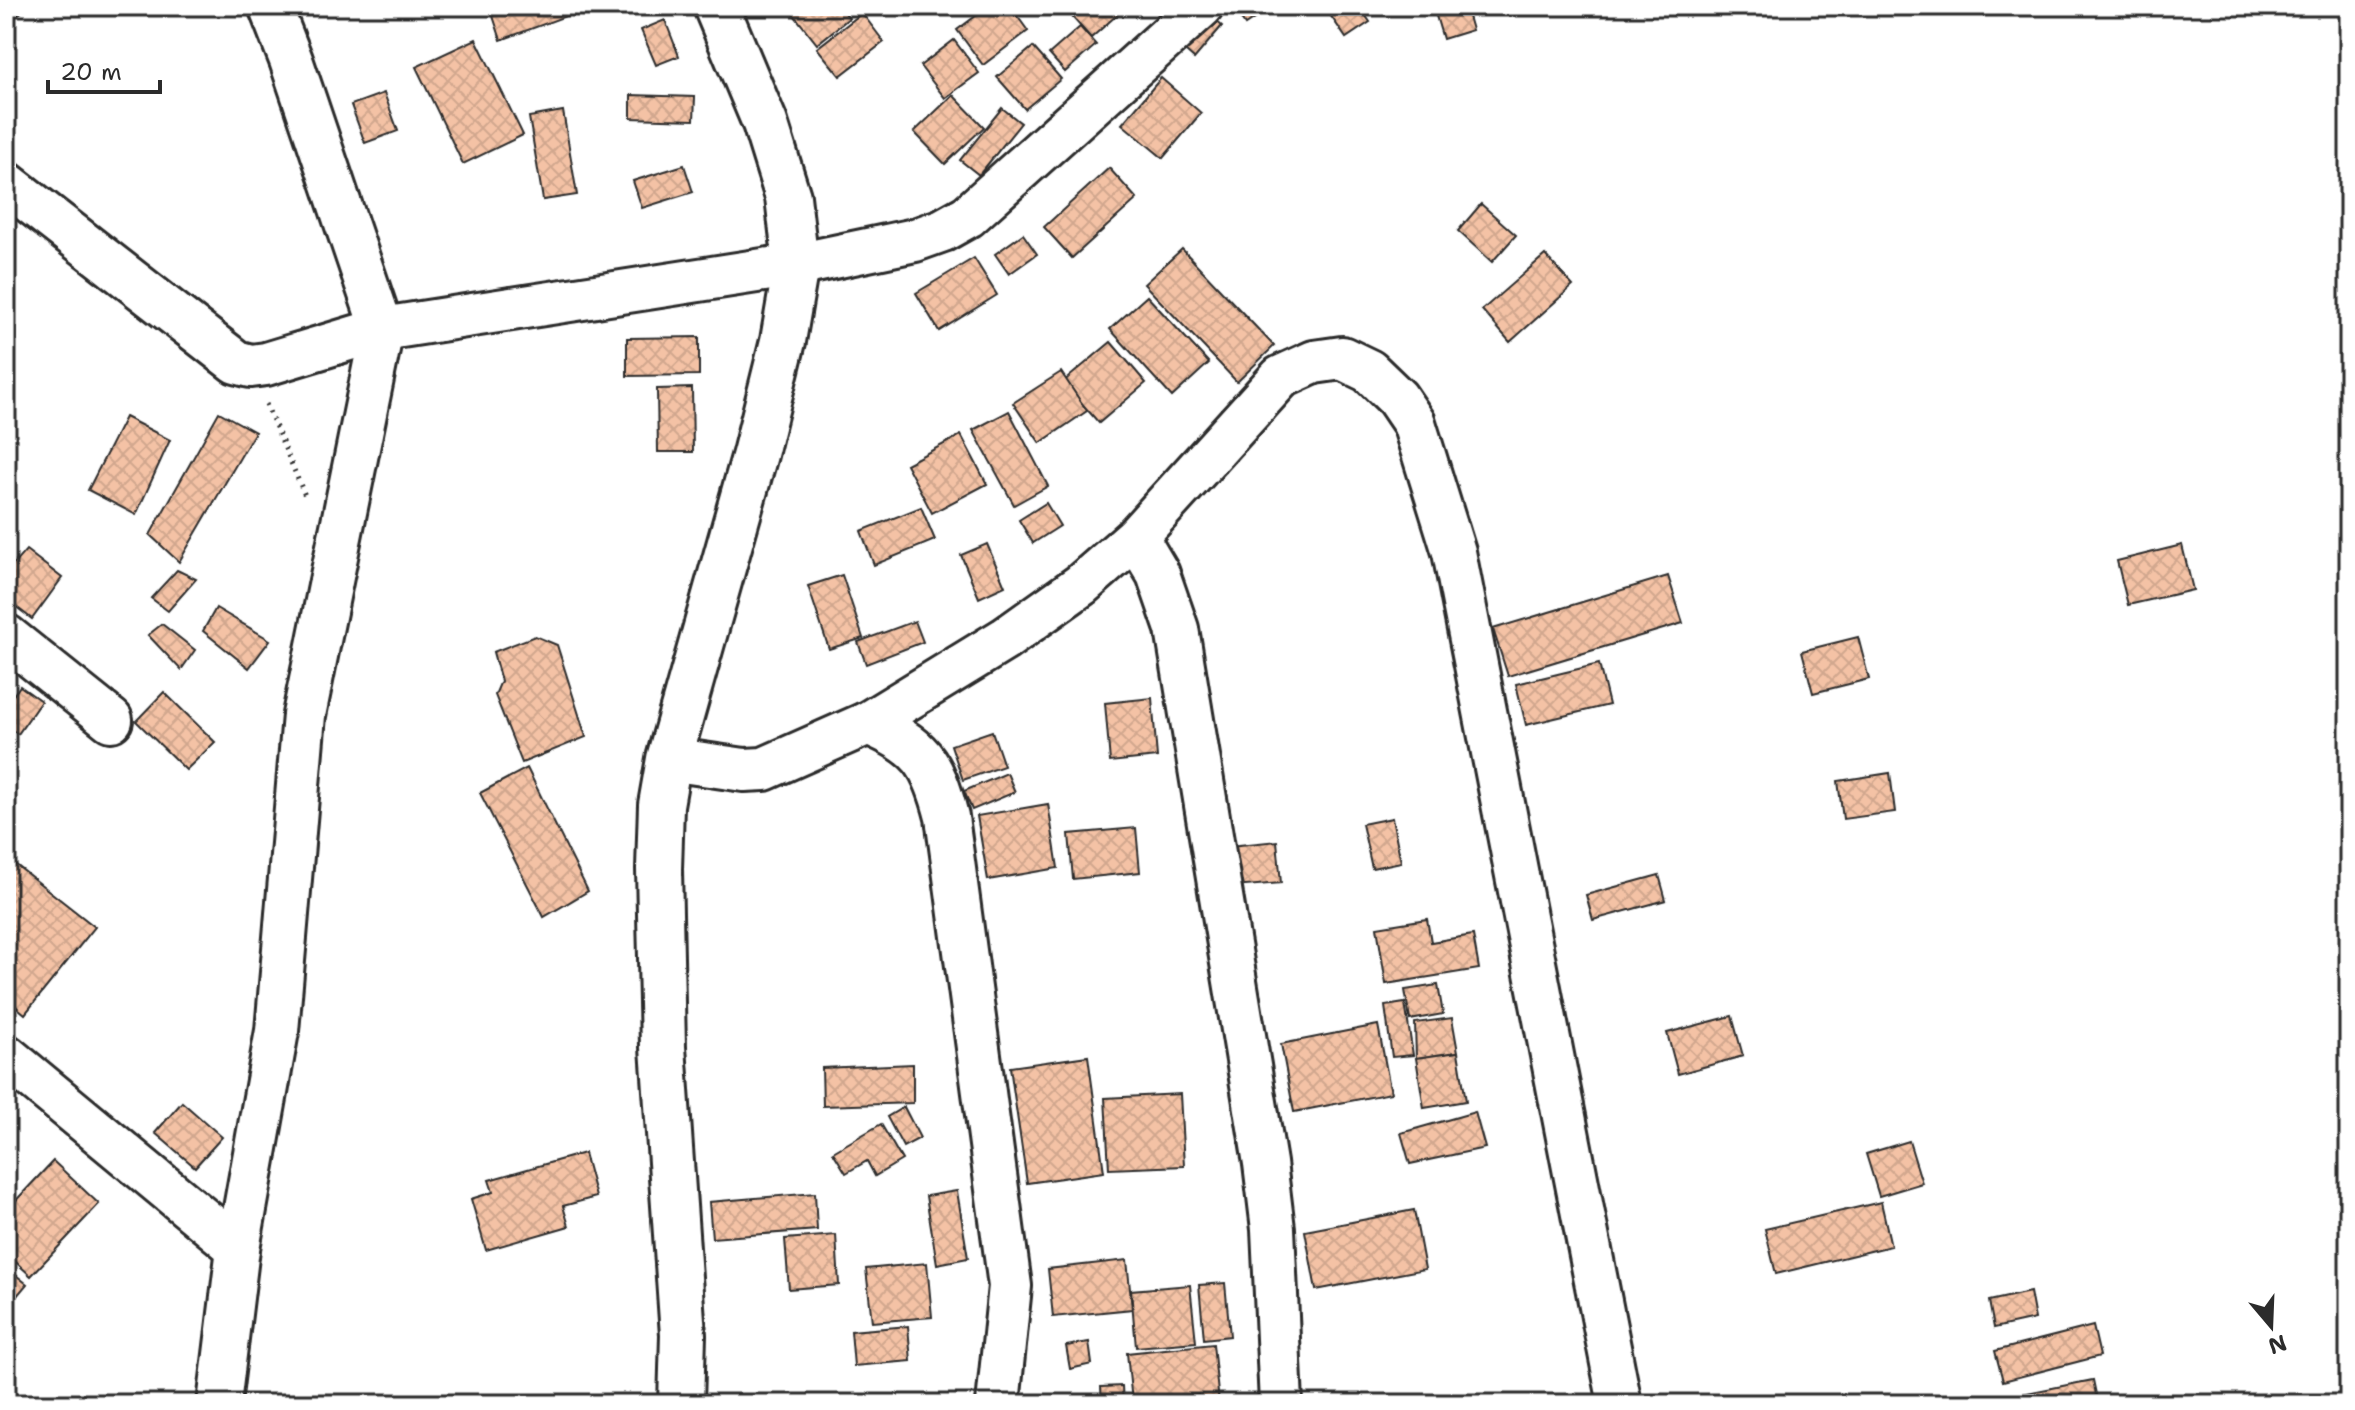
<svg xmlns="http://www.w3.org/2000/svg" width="2355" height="1410" viewBox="0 0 2355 1410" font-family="'Shantell Sans',sans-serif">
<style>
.building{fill:url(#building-cross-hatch);stroke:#2b2b2b;stroke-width:2}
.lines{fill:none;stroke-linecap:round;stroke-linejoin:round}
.street-casing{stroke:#2b2b2b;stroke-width:48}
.secondary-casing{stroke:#2b2b2b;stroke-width:50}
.path{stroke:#2b2b2b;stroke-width:5;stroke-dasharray:2 6;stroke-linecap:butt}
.street{stroke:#fff;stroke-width:42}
.secondary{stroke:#fff;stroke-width:44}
</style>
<defs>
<pattern id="building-cross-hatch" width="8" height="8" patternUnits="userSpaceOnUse" patternTransform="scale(2)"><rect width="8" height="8" fill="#f4c2a5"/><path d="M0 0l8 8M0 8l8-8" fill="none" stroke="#d1a78e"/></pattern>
</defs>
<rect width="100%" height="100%" fill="#fff"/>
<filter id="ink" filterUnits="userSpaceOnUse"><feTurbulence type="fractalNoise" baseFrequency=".0125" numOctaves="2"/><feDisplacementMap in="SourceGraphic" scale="16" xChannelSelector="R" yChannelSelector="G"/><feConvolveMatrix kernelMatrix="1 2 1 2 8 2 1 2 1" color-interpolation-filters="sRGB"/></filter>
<g filter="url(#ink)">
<g class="building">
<path d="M6,6H29L6,24Z"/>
<path d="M493,6H572L574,13L501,40L490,7Z"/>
<path d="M787,6H840L849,18L817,44Z"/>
<path d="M989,6H1010L1028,31L983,65L957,30Z"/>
<path d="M1086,6H1127L1091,38L1073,18Z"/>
<path d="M1232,6H1273L1245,25Z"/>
<path d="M1324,6H1359L1370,22L1346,38Z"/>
<path d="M1433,6H1465L1472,30L1443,39Z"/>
<path d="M1206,12L1222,26L1194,59L1178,45Z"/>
<path d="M862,13L884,42L840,76L817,48Z"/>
<path d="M665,20L679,56L656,65L641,30Z"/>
<path d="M1080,27L1096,45L1065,72L1049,54Z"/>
<path d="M476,39L523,135L463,164L416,67Z"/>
<path d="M954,40L979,73L945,98L920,66Z"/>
<path d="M1033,47L1061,79L1025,109L997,77Z"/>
<path d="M1161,78L1201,113L1163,158L1122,124Z"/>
<path d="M384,93L398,131L365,143L351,105Z"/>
<path d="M631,95L695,97L694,120L631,118Z"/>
<path d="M953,95L984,127L945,164L914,132Z"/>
<path d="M1002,108L1021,123L979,175L960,160Z"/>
<path d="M563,111L577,195L543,200L529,117Z"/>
<path d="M684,165L693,192L642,208L633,181Z"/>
<path d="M1109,168L1137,199L1072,258L1044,227Z"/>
<path d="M1481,204L1516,235L1492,262L1458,231Z"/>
<path d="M1023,234L1037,254L1009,274L995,254Z"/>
<path d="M1182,249L1274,346L1237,382L1144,284Z"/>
<path d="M1545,255L1573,286L1510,342L1482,310Z"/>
<path d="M974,258L997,295L939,331L916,293Z"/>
<path d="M1147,296L1209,363L1172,397L1110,329Z"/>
<path d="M699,337V375L627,376V338Z"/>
<path d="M1111,342L1146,383L1099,423L1063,382Z"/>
<path d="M1061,372L1087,411L1040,443L1013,403Z"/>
<path d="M692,388L693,452H658L657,389Z"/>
<path d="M1009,411L1048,486L1014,505L973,430Z"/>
<path d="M219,412L255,432L179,562L150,535Z"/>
<path d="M125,417L170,440L136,515L88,490Z"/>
<path d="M961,435L987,484L932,513L906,464Z"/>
<path d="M1046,503L1060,526L1033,543L1019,520Z"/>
<path d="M921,507L935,540L874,565L861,531Z"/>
<path d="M987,544L1005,586L979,598L961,555Z"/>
<path d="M2182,545L2193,590L2128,605L2117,561Z"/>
<path d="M26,550L62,578L32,619L6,599V573Z"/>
<path d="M177,570L196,579L168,611L151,598Z"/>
<path d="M842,575L863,638L829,649L808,586Z"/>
<path d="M1668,576L1683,623L1508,676L1493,629Z"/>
<path d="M216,608L270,640L249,668L203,631Z"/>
<path d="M915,621L923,642L866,664L858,642Z"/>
<path d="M162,624L195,650L181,670L148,635Z"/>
<path d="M535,636L557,645L586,737L522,763L495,695L501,681L493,652Z"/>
<path d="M1858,637L1869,679L1813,693L1802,651Z"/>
<path d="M1599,664L1609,705L1526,725L1516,684Z"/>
<path d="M20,686L41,701L18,734L6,726V705Z"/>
<path d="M164,692L215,742L186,770L136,721Z"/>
<path d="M1152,698L1157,757L1110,762L1105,703Z"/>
<path d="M992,731L1004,766L963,780L951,745Z"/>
<path d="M527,768L588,891L544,917L480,793Z"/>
<path d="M1007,773L1015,792L972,810L964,791Z"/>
<path d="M1890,773L1895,812L1843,819L1838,781Z"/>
<path d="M1048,804L1058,868L988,880L977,816Z"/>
<path d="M1392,818L1401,862L1372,868L1362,824Z"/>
<path d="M1136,828L1140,872L1073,879L1069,834Z"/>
<path d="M1277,841L1281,883L1234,887L1230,846Z"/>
<path d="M6,857L95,927L25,1014L6,998Z"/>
<path d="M1659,875L1666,900L1593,920L1586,895Z"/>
<path d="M1427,919L1431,942L1473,935L1479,969L1386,984L1377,927Z"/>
<path d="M1438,985L1443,1014L1410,1020L1405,990Z"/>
<path d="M1405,1003L1413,1055L1392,1057L1385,1006Z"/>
<path d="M1732,1016L1743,1056L1678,1074L1667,1033Z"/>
<path d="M1452,1018L1458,1052L1416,1058L1415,1023Z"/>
<path d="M1378,1025L1391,1093L1294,1112L1281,1044Z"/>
<path d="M1458,1052L1466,1101L1424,1108L1416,1058Z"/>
<path d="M1088,1056L1104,1172L1027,1183L1010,1067Z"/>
<path d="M913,1064V1103L823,1106L822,1068Z"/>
<path d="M1180,1094L1184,1166L1109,1169L1105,1098Z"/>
<path d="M182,1102L222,1137L195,1167L155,1133Z"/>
<path d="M904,1107L920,1138L903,1147L887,1117Z"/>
<path d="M1475,1112L1485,1148L1410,1164L1401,1133Z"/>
<path d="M881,1124L902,1160L875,1176L867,1161L846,1173L833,1152Z"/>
<path d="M1909,1141L1922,1183L1879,1196L1866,1154Z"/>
<path d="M584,1153L596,1197L563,1206L569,1226L486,1250L471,1199L493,1192L489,1180Z"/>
<path d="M53,1161L99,1204L31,1276L6,1253V1211Z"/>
<path d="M957,1191L968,1258L937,1264L926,1196Z"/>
<path d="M815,1193L817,1230L712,1238L709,1202Z"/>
<path d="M1881,1202L1891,1246L1776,1274L1765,1229Z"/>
<path d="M1414,1210L1425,1269L1316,1290L1305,1231Z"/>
<path d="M836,1235L839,1285L789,1289L785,1239Z"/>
<path d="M1127,1260L1132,1309L1053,1317L1048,1269Z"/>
<path d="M927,1263L932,1317L872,1322L866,1269Z"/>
<path d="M6,1267L27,1284L6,1309Z"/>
<path d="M1225,1283L1230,1336L1204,1339L1199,1285Z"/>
<path d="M1190,1285L1196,1342L1136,1347L1131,1290Z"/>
<path d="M2030,1292L2035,1319L1994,1328L1989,1301Z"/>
<path d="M908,1326L911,1361L854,1366L851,1331Z"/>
<path d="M2093,1326L2100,1356L2003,1381L1995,1351Z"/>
<path d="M1089,1342L1092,1364L1070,1369L1066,1346Z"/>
<path d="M1213,1344L1219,1403L1198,1404V1395L1132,1402L1127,1353Z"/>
<path d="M2093,1380L2098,1404H2018L2017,1395Z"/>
<path d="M1122,1386L1123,1404H1102L1101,1387Z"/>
</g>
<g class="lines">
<defs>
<g id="street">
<path d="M6,183L236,362L251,366L266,364L382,329L796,265L915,240L943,230L968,216L1202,6"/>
<path d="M1136,537L1158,574L1177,629L1265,1163L1273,1229L1281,1404"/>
<path d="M6,636L111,720"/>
<path d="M868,723C921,745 933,762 947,817L1010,1286L998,1404"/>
<path d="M669,759L744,770L764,769L868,723L1005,639L1081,585L1136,537L1281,377L1314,362L1342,358L1369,371L1397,398L1414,423L1454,552L1620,1404"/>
<path d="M6,1056L238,1248"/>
<path d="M219,1404L238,1248L277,1031L304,715L382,329L291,60L270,6"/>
</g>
<path id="secondary" d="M681,1404L683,1335L663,1047L659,869L661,805L669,759L755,454L783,341L796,265L788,197L765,123L716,6"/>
</defs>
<use href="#street" class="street-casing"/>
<use href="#secondary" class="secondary-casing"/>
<path class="path" d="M266,404L306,498"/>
<use href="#street" class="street"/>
<use href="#secondary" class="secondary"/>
</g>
</g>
<rect width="2355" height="1410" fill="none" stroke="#fff" stroke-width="32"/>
<rect x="16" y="16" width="2323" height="1378" fill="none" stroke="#2b2b2b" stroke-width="3" filter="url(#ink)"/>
<g transform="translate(2271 1326) rotate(161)" stroke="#ffffff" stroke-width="6" paint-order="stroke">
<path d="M0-6L14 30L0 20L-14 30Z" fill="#2b2b2b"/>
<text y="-12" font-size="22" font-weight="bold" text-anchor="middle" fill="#2b2b2b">N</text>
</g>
<path d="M48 80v12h112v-12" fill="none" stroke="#2b2b2b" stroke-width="4"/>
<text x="60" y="80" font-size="24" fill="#2b2b2b" stroke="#ffffff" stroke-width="6" paint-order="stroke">20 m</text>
</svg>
